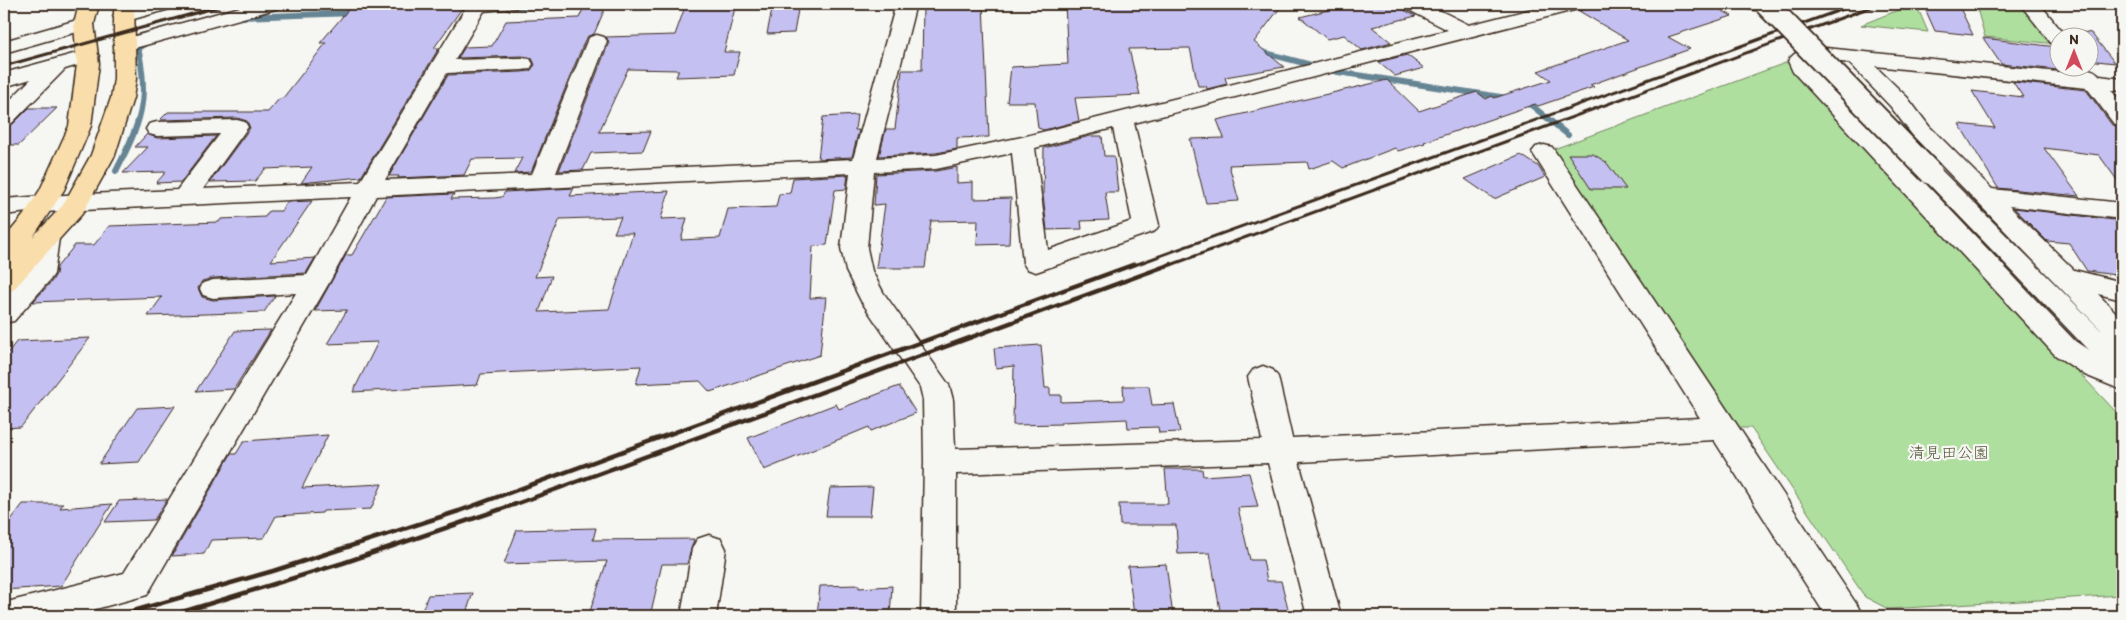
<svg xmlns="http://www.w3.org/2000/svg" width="2126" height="620" viewBox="0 0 2126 620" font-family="Itim,'Klee One',sans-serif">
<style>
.green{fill:#aedf9f;stroke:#74845e}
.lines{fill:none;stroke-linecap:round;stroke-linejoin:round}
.stream{stroke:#668594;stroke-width:6}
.building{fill:#c5c0f2;stroke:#3b2a1e;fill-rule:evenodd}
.street-casing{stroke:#3b2a1e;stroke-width:3}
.secondary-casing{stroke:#3b2a1e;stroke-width:3}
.highway-casing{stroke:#3b2a1e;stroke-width:3}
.street{fill:#f6f6f2;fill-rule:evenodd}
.secondary{fill:#f6f6f2;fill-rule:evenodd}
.highway{fill:#f9deab;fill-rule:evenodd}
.rail-far1{stroke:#3b2a1e;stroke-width:3}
.rail{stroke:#3b2a1e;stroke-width:4.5}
.secondary-bridge-casing{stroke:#3b2a1e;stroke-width:26;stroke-linecap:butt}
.secondary-bridge{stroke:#f6f6f2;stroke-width:22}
.labels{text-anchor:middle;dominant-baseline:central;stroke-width:4.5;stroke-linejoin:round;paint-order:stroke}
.park-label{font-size:16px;fill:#58573e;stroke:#f6f6f2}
</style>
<rect width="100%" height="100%" fill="#f6f6f2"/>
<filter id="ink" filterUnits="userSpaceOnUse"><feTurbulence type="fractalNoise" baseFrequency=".02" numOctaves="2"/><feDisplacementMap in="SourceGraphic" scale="10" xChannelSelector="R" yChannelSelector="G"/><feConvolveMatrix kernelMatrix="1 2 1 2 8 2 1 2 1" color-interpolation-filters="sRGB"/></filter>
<g filter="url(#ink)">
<g class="green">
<path d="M1913,4H1916L1928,32L1861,25Z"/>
<path d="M1982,4H2025L2057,44L1985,37L1978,12Z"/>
<path d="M1788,62L2117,413L2122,415V595L1888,609L1865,597L1751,428H1739L1554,149Z"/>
</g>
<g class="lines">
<g class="stream">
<path d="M508,7L578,4"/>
<path d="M241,17L354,13"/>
<path d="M1258,51L1338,72L1507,98"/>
<path d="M1522,103L1531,105L1568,135"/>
<path d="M116,171C140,125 150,100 138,48L148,42"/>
</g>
</g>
<g class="building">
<path d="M353,4H465L434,48H439L361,177L301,183L312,167L265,169L255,181L210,182L250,128L247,121L237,118L160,120L168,112H268L279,99L283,98L326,43H320Z"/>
<path d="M686,4H736L724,52H740L734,75L676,77L679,70L628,69L599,132L651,131L643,151L591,153L583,170L559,171L609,42L606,37L675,35Z"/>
<path d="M773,4H799L794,33L767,34Z"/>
<path d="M923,4H983L989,137L957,138V149L936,153L879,156L886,129H895L902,70H922Z"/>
<path d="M1065,4H1283L1254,42L1284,67L1225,77L1227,84L1207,89L1206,86H1198L1190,48L1129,49L1140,95L1075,98L1079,121L1044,130L1038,128L1035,102H1007L1011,67L1068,64Z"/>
<path d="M1352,4H1374L1378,6L1400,4L1404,10L1416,16L1372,27L1391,42L1362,50L1344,35L1327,39L1300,17Z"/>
<path d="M1603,4H1710L1732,16L1668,37L1690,49L1590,85L1594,87L1538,106L1535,104L1424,142L1425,143L1398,151L1395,148L1343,168L1333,161L1309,169L1307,162L1229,165L1239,201L1206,203L1190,139L1224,138L1217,120L1387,80L1419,111L1477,92L1486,99L1492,96L1494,98L1551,80L1538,71L1628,40L1579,11Z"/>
<path d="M1923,4H1958L1973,35L1935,31Z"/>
<path d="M606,6L594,34L588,36L585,40L531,172L514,173L522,158L472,159L464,175L398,178L399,176H389L448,75L522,72L530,71L535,65L532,58L522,56L458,58L465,47L492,46L506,21L579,18L584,7Z"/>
<path d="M2064,30L2091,33L2115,63L2088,60V38H2069Z"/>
<path d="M1983,38L2057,47L2058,49V68H2073L2077,72L2001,64Z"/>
<path d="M1407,55L1424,68L1395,76L1378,62Z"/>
<path d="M2013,82L2086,90L2112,125L2119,127L2122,131V187L2099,155L2044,148L2079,196L1998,188L1959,124L1995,128L1972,91L2023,97Z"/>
<path d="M29,108H57L19,145H4V127L13,124Z"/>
<path d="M857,115L855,130H859L852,157L818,159L823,117Z"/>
<path d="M147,134L157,138L216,136L181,182L156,183L166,172L123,173L148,147H135Z"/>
<path d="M1090,136H1102L1104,156H1114L1118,192H1105L1109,220L1081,221L1082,229L1047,230L1043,195L1044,148Z"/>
<path d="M1568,154H1593L1606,162L1626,189H1591Z"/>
<path d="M1521,155L1538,166L1545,177L1494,199L1465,179Z"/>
<path d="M957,167V183L973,182V199L1011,198L1009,244L977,245L978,220L931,221L925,268H876L885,204L874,205L876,174L936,171Z"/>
<path d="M848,175L846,189L835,190L827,245L813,246L810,298L826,297L820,355L710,392L700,381L636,384L641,366L481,374L477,385L353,392L378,342L327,344L347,310L315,311L346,255H352L386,197L454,194L451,199L494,198L502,197L505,192L574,188L570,196L669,191L661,219L687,218L681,240L720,238L728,209L776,207L779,194L790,193L793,178ZM621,217L614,233H633L609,309L539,312L552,276L535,277L560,219Z"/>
<path d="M312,201L271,261L315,258L306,273L213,278L202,281L198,288L202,297L213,300L275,296L264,312L148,316L162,297L33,302L52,281L56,274L57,267L75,245H94L109,226L219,222L221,219L265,217L269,211H281L287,202Z"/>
<path d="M2014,208L2122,221V276L2087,271L2069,243L2047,241Z"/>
<path d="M271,330L234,389L196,391L235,331Z"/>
<path d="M90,338L21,427L4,428V357L17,341Z"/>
<path d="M1041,345L1045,388H1050V395H1061V402L1124,400L1123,386H1149L1152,405L1174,404L1180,432L1159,433L1158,427L1128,428L1127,419L1061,422V424L1013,425L1014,366L996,368L994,348Z"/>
<path d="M899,386L916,413L871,431L869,427L764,470L748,438L836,404L839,409Z"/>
<path d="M175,406L139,462L99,464L137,408Z"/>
<path d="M328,435L302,488L382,484L371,509L323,511L322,513L276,516L264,538L211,540L204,554L172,556L231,454H236L244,441Z"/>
<path d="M1165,469H1202L1203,476L1249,473L1258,507L1238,508L1250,560H1263L1267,581H1281L1290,616H1221L1210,553L1178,554L1176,525H1120L1119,504H1168Z"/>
<path d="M873,487L870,516H826L830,488Z"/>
<path d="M167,499L154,520L105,522L119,501Z"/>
<path d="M23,504H63L60,508L112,504L61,586L4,590V529Z"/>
<path d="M596,528L593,540L694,539L687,564H662L651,612L589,614L607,561L504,564L517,530Z"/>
<path d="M1166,564L1173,616H1134L1128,566Z"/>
<path d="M859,585V588L892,586L890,616H817L820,586Z"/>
<path d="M473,593L465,616H420L428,595Z"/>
</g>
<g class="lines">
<defs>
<g id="street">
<path d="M145,4H176L173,8L123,22L116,20L113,16L116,12Z"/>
<path d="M251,4H282L279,8L124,51L117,49L114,45L117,41Z"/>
<path d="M468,4H518L515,8L484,11L455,60L522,58L530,59L533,64L530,69L522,70L447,73L385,180L532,174L587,41L590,37L597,35L604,37L607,41L556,173L853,159L896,4H916L877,158L936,155L1022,137L1448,30L1405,8L1402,4H1427L1469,25L1552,4H1585L1582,8L1134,123L1159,225L1155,231L1036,272L1027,269L1023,263L1012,153L936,169L874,172L867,248L872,271L883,292L949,385L953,400L955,449L1262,440L1248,377L1253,370L1263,366L1273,370L1278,377L1292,438L1700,418L1532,152L1536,147L1544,145L1552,147L1857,605L1863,616H1826L1714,440L1299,462L1341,616H1307L1268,463L956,474V616H921L924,462L923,400L920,387L861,301L846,271L841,248L850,173L376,196L329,283L147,595L70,616H4V603L11,601L124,573L296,293L213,298L203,295L200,289L203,283L213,280L307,275L351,197L43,212L34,209L31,204L34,199L43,196L177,190L220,134L157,136L149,134L146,129L149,124L157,122L237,120L245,122L248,127L203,189L360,182ZM1113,128L1132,221L1048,250L1035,148Z"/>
<path d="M1741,4H1797L1794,8C1777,12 1761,12 1744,8Z"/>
<path d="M2020,4H2040L2067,38H2058V45L2051,43Z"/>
<path d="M84,18L91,20L94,24L91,28L4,53V41Z"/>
<path d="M1811,48H1826L2078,74L2080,70C2089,68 2094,69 2100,76L2122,79V91L2111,90L2122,104V126L2114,124L2087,88L1875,66L1907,97L1929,126L1992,189L2122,203V219L2009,206L2074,270L2122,282V300L2098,294L2122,319V360L2120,363L2115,365L2122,367V390L2085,375L2055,355L1793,72L1788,61C1794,52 1801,50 1811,48ZM1826,60L1849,63L1891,107L1913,136L2101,330V341L2096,355L2075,341L1810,62Z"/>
<path d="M88,50L95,52L99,56L95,60L65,69L12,123L4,125V106L31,79L4,87V73Z"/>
<path d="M46,230L55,232L59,238L54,274L50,280L14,321L4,323V297L28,272L33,238L37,232Z"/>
<path d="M709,535L721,539L726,549L716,616H681L692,549L697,539Z"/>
</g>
<g id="secondary">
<path d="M1931,166L1939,168L2122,351V378L2112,375L1923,178L1919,173L1923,168Z"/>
<path d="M43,196L52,199L55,204L52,209L4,215V199Z"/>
</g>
<path id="highway" d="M79,4H99L94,24L99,64L91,126L64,190L33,237L63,205L91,155L111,98L114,79V4H134L136,79L133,98L115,155L82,214L13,290L4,293V268L8,263L4,264V239L23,216L40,190L69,126L77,64L74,24Z"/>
</defs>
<use href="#street" class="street-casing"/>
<use href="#secondary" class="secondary-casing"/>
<use href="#highway" class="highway-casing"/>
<use href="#street" class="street"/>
<use href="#secondary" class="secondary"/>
<use href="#highway" class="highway"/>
<g class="rail-far1">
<path d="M4,66L228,4"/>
<path d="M1132,266L1857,4"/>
<path d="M1168,266L1879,4"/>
</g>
<g class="rail">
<path d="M116,616L273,571L459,511L1135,264"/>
<path d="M169,616L343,563L516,504L1171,264"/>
</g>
<defs>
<path id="secondary-bridge" d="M1766,4L1931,173"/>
</defs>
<use href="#secondary-bridge" class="secondary-bridge-casing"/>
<use href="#secondary-bridge" class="secondary-bridge"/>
</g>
</g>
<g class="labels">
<g class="park-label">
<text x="1949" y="452">清見田公園</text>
</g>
</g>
<rect width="2126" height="620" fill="none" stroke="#f6f6f2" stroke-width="20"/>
<rect x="10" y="10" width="2106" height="600" fill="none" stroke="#3b2a1e" stroke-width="2" filter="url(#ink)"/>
<g transform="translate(2074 52)"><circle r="24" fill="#f6f6f2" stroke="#aba49d"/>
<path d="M0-4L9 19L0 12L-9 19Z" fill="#d1495b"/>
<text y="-8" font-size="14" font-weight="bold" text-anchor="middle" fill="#3b2a1e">N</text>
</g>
</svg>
